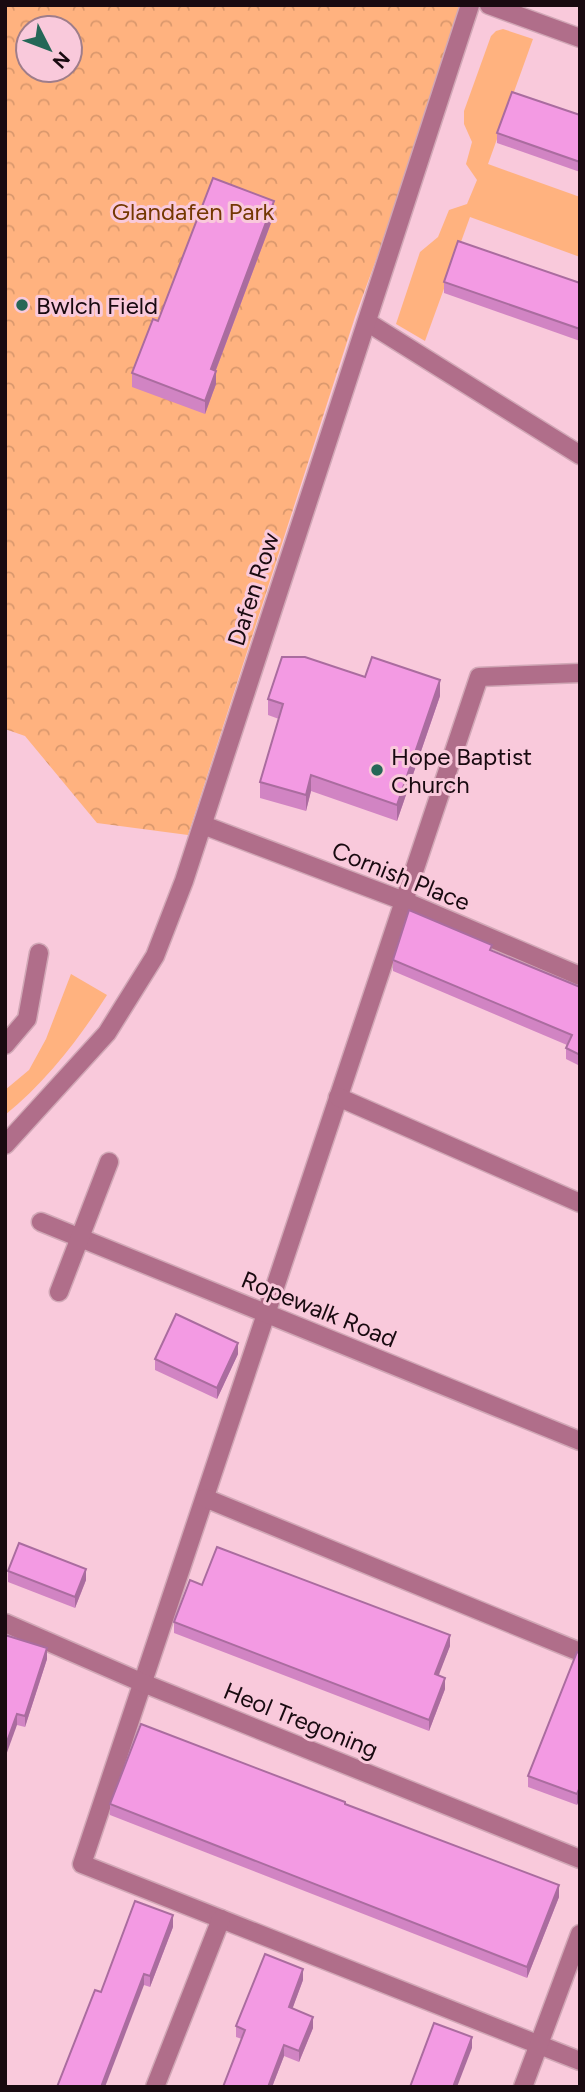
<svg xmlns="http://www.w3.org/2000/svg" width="585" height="2092" viewBox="0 0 585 2092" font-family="Figtree,sans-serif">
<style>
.grass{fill:#ffb27f}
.park{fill:url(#park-crowns);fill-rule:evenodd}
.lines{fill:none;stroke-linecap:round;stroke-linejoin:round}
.minor-casing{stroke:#d1a7b6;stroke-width:21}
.minor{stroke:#b06e8a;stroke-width:18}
.wall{fill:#d184c3}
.shaded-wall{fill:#aa6c9f}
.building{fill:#f39ae3;stroke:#aa6c9f;stroke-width:2}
.poi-dot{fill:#256757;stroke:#f9c9db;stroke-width:2.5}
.labels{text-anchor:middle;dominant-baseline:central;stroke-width:6;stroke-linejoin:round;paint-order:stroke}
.park-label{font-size:24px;fill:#743802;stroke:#f9c9db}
.poi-label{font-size:24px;fill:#190a10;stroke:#f9c9db;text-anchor:start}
.street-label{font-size:24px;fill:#190a10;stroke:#f9c9db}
</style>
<defs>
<pattern id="park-crowns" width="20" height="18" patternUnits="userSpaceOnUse" patternTransform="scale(1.75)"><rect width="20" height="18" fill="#ffb27f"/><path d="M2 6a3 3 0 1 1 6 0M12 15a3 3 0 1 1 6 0" fill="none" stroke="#da986d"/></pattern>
</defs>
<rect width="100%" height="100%" fill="#f9c9db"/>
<g class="grass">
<path d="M503,29L533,39L488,164L580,197V257L470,217L425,341L396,324L420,252L438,237L449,210L467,204L477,180L466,164L472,142L464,124V111L491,36L496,31Z"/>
<path d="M71,974L107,995C79,1039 46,1082 5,1115V1090L29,1070L46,1039Z"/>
</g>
<path class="park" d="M5,5H463L395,208L355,317L188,835L97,823L25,736L5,729ZM28,28H70V70H28Z"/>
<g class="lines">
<defs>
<g id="minor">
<path d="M489,5L580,38"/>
<path d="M367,322L580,455"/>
<path d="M580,673L479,677L82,1864L580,2061"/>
<path d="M203,825L404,901L580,976"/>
<path d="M5,1045L27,1019L39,953"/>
<path d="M338,1097L580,1203"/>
<path d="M5,1145L107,1033L155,956L184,881L470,5"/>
<path d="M41,1222L580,1441"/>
<path d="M59,1292L109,1162"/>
<path d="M205,1498L580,1652"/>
<path d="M5,1623L143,1683L580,1859"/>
<path d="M155,2087L221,1919"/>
<path d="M523,2087L580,1934"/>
</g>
</defs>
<use href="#minor" class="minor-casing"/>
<use href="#minor" class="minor"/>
</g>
<g class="wall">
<path d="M580,115V172L497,143V133Z"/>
<path d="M274,215L216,370V384L205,414L132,387V373L158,321Z"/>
<path d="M444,282L580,283V341L444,293Z"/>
<path d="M365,677L440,696L397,821L311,791L306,811L260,798V782L279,719L268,715V699Z"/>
<path d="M492,951L580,987V1066L566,1059V1048L567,1045L393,971V960Z"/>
<path d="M238,1354L217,1399L155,1370V1359Z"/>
<path d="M8,1571L86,1580L75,1608L8,1582Z"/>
<path d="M202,1585L450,1646L438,1675L445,1689L429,1731L174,1633V1622Z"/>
<path d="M5,1635L47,1659L25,1727L17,1725Z"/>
<path d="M580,1653V1798L577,1805L528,1787V1776Z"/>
<path d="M110,1804H345L559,1897L527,1978L110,1815Z"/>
<path d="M173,1927L150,1987L144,1985L101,1992Z"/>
<path d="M303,1980L292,2009L313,2028L299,2062L284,2056L272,2087H223L242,2039L236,2037V2026Z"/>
</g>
<g class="shaded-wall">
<path d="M274,201V215L211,383V369Z"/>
<path d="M216,371V384L205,414V401Z"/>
<path d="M440,680V696L397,821V805Z"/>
<path d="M311,775V791L306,811V795Z"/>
<path d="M238,1343V1354L217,1399V1388Z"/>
<path d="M86,1569V1580L75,1608V1597Z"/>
<path d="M450,1635V1646L435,1685V1674Z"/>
<path d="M47,1648V1659L25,1727V1716Z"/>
<path d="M445,1678V1689L429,1731V1720Z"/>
<path d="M17,1714V1725L5,1758V1747Z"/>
<path d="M580,1787V1798L577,1805V1794Z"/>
<path d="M559,1885V1897L527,1978V1967Z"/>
<path d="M173,1915V1927L150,1987V1976Z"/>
<path d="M303,1969V1980L289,2018V2007Z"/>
<path d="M144,1974V1985L105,2087H101Z"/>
<path d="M313,2017V2028L299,2062V2051Z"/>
<path d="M472,2037V2048L457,2087H453Z"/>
<path d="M284,2045V2056L272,2087H268Z"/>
</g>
<g class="building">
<path d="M512,92L580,115V162L497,133Z"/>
<path d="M213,178L274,201L211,369L216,371L205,401L132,373L153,319L158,321Z"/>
<path d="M458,241L580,283V329L444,282Z"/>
<path d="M282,657H305L365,677L372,657L440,680L397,805L311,775L306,795L260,782L283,704L268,699Z"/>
<path d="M409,910L492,945L490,950L580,987V1055L566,1048L572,1035L393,960Z"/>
<path d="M176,1314L238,1343L217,1388L155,1359Z"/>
<path d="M19,1543L86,1569L75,1597L8,1571Z"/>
<path d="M217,1547L450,1635L435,1674L445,1678L429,1720L174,1622L190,1580L202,1585Z"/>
<path d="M5,1635L47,1648L25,1716L17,1714L5,1747Z"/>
<path d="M577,1652L580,1653V1787L577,1794L528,1776Z"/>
<path d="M141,1724L345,1802V1804L559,1885L527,1967L110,1804Z"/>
<path d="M135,1901L173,1915L150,1976L144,1974L101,2087H57L95,1990L101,1992Z"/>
<path d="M265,1954L303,1969L289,2007L313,2017L299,2051L284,2045L268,2087H223L245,2030L236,2026Z"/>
<path d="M434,2023L472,2037L453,2087H410Z"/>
</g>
<g class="poi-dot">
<circle cx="22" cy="305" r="7"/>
<circle cx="377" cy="770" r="7"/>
</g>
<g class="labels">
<g class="park-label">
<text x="193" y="211">Glandafen Park</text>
</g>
<g class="poi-label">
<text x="36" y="305">Bwlch Field</text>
<text x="391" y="756">Hope Baptist<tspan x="391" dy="28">Church</tspan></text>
</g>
<g class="street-label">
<text transform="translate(253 589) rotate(-72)">Dafen Row</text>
<text transform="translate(401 876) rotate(22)">Cornish Place</text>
<text transform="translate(319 1309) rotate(22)">Ropewalk Road</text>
<text transform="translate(301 1720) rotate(22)">Heol Tregoning</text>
</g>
</g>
<rect width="585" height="2092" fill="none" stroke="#190a10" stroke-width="14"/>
<g transform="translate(49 49) rotate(132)"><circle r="33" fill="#f9c9db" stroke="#9f7d8a" stroke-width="2"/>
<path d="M0-5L12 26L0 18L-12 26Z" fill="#256757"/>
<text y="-10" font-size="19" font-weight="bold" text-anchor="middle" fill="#190a10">N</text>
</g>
</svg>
